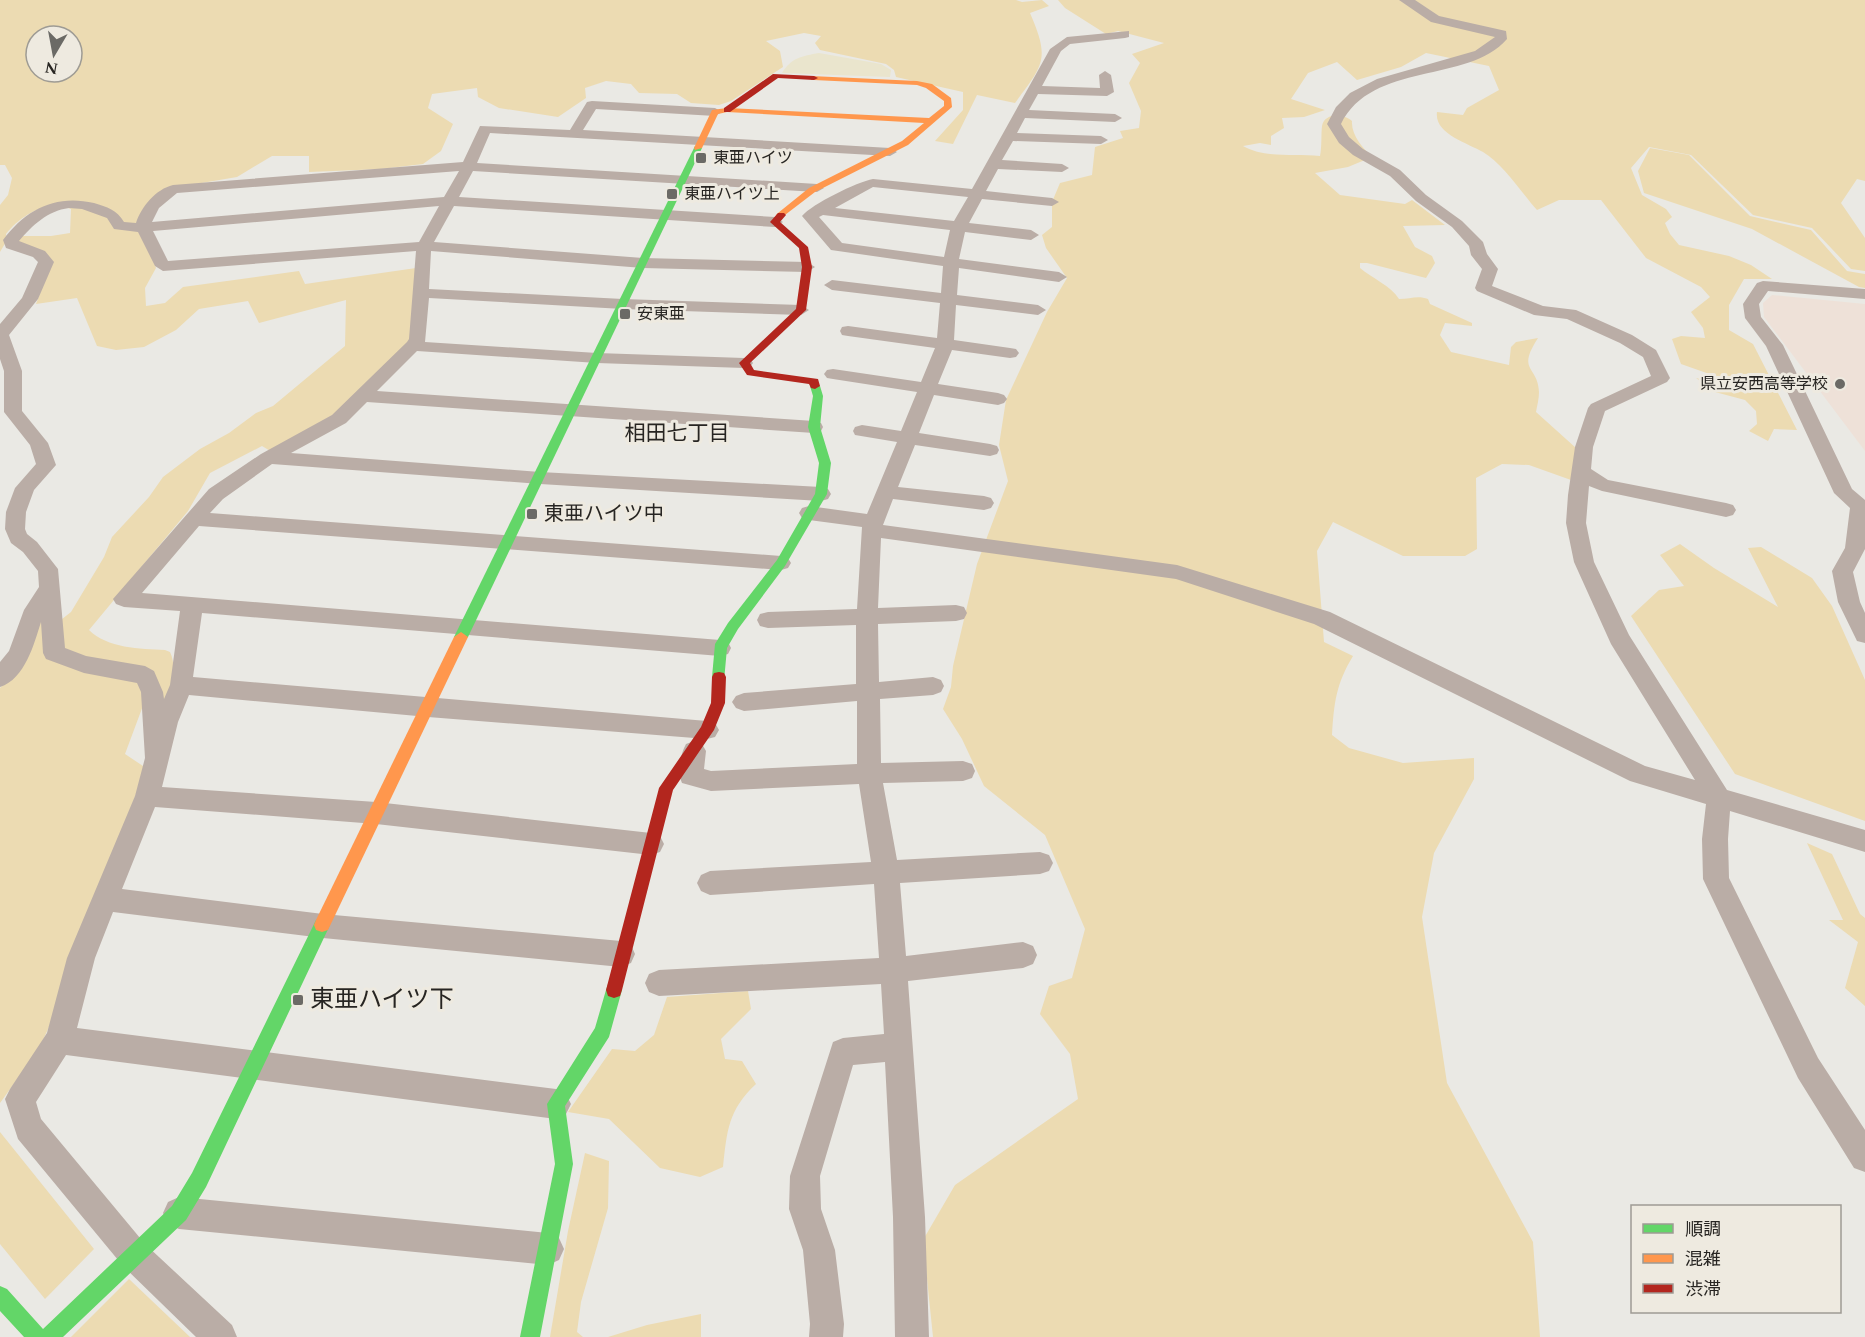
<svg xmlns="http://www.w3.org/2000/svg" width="1865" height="1337" viewBox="0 0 1865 1337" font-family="Spectral,'Noto Sans JP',serif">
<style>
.education{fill:#eee1d8}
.green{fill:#ecdbb2;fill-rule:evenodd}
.sand{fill:#eae5cd}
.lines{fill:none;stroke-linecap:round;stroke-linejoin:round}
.street{fill:#baada6;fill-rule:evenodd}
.fast{fill:#63d668;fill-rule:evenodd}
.slow{fill:#ff974d;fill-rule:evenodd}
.jam{fill:#b3261e;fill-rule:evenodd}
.poi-dot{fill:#6b6a66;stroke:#eeeae0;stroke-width:2}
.labels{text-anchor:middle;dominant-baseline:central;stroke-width:6;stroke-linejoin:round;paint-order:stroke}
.far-poi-label{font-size:16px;fill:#272522;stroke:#eeeae0;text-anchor:start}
.poi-label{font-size:20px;fill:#272522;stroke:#eeeae0;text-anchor:start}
.neighbourhood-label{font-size:21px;fill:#272522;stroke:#eeeae0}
.near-poi-label{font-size:24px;fill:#272522;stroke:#eeeae0;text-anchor:start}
</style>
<rect width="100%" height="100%" fill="#eae9e4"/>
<path class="education" d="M1772,295L1865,304V451L1764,317L1763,303Z"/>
<g class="green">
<path d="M0,0H1016L1022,2L1042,0L1049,6L1030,13C1050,59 1044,64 1015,103L977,95L953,144L935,141L963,110V92L896,77L894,70L886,64L820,50L815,43L821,36L804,33L766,41L780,51L783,67L731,101L719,105L691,103L677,94L639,93L631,84L606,81L585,88L586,98L558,117L499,108L478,97L477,88L432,94L428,108L453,124L441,151L423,164L381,169L309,172V156H272L237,177L172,188L141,232L156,268L145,288L146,306L165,303L183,287L299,271L305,284L423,267L413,346L364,396L272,452L262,446L210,473L188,511L89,630C107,648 140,649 165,650L170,652C179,671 169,696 161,714L158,689L61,649L57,623L71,612L104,557L112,537L149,497L163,477L200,449L229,433L256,413L273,406L345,346L346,300L259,323L248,301L199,309L176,330L144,347L116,350L97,346L77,298L36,304L52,261L15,242L20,236H51L70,233L71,209C47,199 20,216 6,234L7,240L0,252V205L8,195L12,178L5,165H0ZM36,36H72V72H36Z"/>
<path d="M1058,0H1865V181L1857,179L1841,203L1865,238V271L1851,269L1812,228L1753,215L1691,155L1649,147L1631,168L1642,195L1666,209L1672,217L1665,223L1670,234L1679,245L1729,256L1751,265L1772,279H1744L1729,305V330L1753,344L1797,430L1774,429L1768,441L1749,431L1757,424L1756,411L1745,400L1715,392L1696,378L1712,382L1715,376L1681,364L1672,339L1681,336L1705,338L1703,328L1691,312L1710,297L1701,287L1646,258L1601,200H1559L1537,210C1522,193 1502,163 1483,152C1468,143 1434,134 1437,112L1463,115L1467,108L1499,90L1489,66L1426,53L1401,67L1357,80L1337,62L1308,73L1291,99L1325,110L1304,117L1282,118L1284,128L1271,136V145L1260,143L1243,146C1266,159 1295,153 1320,156C1322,147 1321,133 1322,126C1325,112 1344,114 1352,121C1351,135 1363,148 1372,157L1348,167L1315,173L1340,195L1405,204L1412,200L1445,225L1403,226L1415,247L1432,256L1435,263L1426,278L1367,263H1360V268C1372,278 1391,286 1399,299C1410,299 1418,295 1428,299L1430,304L1472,323V326L1445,323L1440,335L1451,352L1509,365L1511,347L1516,342L1538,338C1516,372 1538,365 1539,392C1539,399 1537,406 1536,412L1576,448L1571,480L1529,465L1502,464L1476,478L1477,549L1465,556H1403L1333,522L1317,551L1324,642L1353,656C1336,684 1334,703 1332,735L1349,748L1403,763L1474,758V779L1434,853L1422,917L1447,1083L1533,1242L1540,1337H933L923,1240L955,1185L1078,1099L1070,1054L1040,1014L1049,986L1072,978L1085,929L1045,835L984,786L962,739L943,709L951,687L953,666L977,564L1008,481L999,445L1006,400L1047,312L1067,278L1046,248L1042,235L1052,227V202L1060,183L1092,175L1095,147L1123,138L1120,131L1139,128L1141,111L1129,83L1140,63L1132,54L1164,43L1118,31L1106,34L1065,8Z"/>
<path d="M1650,148L1689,155L1750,216L1811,230L1847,271L1865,274V288L1859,287L1752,229L1644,193L1638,171Z"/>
<path d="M1680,544L1714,568L1778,607L1748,548L1761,547L1812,578L1832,606L1865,680V821L1735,774L1631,616L1659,590L1684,586L1660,555Z"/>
<path d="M46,601L48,657L139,683L144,703L125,754L143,766V775L53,1018L39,1049L0,1103V688L12,675Z"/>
<path d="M1807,843L1832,854L1860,914L1865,918V1006L1845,988L1858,942L1829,920H1843Z"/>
<path d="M748,991L751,1009L721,1039L725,1059L742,1061L756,1084C728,1110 727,1131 723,1167L700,1177L660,1168L609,1119L568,1112L612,1049L635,1051L654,1035L667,997Z"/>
<path d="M0,1132L94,1249L45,1299L0,1244Z"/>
<path d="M585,1153L609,1161L608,1208L581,1302L577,1332L583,1337H550L568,1231Z"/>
<path d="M129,1279L190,1337H71Z"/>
<path d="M701,1314V1337H608L647,1325Z"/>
</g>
<path class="sand" d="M819,53L881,64L891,70L890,77L782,73C791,58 802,56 819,53Z"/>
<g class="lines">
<g class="street">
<path d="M1399,0H1415L1439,16L1506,31L1507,39C1468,84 1372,61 1341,124L1349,137L1363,149L1400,170L1426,195L1462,221L1483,242L1487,254L1498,269L1492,286L1543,306L1576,310L1632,335L1656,350L1670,378L1667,382L1605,411L1593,447L1591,469L1608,480L1726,503L1733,505L1736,510L1733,515L1726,517L1602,491L1589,486L1586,523L1594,562L1629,635L1727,790L1865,830V852L1730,811L1728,839L1729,878L1818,1058L1865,1130V1172L1854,1168L1798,1078L1703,879L1702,839L1706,804L1630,781L1314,624L1176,579L881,538L878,608L956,605L964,607L967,613L964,619L956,621L878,624L879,682L933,677L941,680L944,686L941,692L933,695L880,699L881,763L963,761L972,764L975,771L972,778L963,781L883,783L897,860L1040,852L1049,855L1053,863L1049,871L1040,874L900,883L906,956L1023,942L1033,946L1037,955L1033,964L1023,968L908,981L925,1217L929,1337H895L893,1217L885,1062L853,1065L820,1176L821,1209L835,1250L844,1324L843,1337H809L810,1324L803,1250L789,1209L790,1176L833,1042L843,1038L884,1034L881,984L659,996L649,992L645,983L649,974L659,970L879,958L874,884L710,895L701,891L697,883L701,875L710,871L871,862L859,784L711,791L682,783C677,772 680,755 686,744L694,741L702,744L706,751L704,769L711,771L857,764V701L744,711L736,708L732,702L736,696L744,693L856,684V625L768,628L760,626L757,620L760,614L768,612L857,609L862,527L809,520L802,518L799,513L802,508L809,506L867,514L897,442L855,435L853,431L855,427L862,425L901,431L917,392L833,379L827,378L824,374L827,370L833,369L921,382L935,348L848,336L842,335L840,331L842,327L848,326L937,338L940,303L832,290L824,285L832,280L941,293L943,266L831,250L802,216C812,204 857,182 873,179L972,189L1050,49L1067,37L1129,31V37L1125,38L1070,44L1061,51L1042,86L1100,88L1099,75L1105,71L1111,75L1114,92L1107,96L1038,94L1029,110L1115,114L1122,118L1115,122L1025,118L1017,133L1101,136L1108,140L1101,144L1013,141L1002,160L1062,164L1069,168L1062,172L998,169L986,191L1052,198L1059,202L1052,206L982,199L969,223L1031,230L1039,235L1031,240L965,232L959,259L1059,272L1067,277L1059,282L959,268L957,295L1038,305L1046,310L1038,315L956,305L954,340L1010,348L1016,349L1019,353L1016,357L1010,358L952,350L938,384L998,393L1004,395L1007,399L1004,403L998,405L934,395L919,433L990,444L997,446L999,450L997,454L990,456L915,445L898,487L984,496L991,498L994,503L991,508L984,510L893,499L883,525L1177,565L1330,612L1645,766L1695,780L1611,644L1574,562L1566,523L1568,495L1575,447L1588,408L1591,404L1651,376L1643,357L1620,343L1567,319L1534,315L1477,291L1475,288L1482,269L1471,255L1469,246L1452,227L1416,201L1390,176L1353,155L1339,143L1327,124L1336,107L1350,93L1377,79L1475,51L1495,37L1431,22ZM873,187L968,197L954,221L835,208ZM823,215L950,230L944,257L842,243L819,217Z"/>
<path d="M592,101L715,108L722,112L715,116L596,109L583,130L890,148L897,152L890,156L490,133L477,163L817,184L824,188L817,192L473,171L459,197L775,217L783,222L775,227L454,206L434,242L643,258L807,262L815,267L807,272L643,268L431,251L429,289L623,299L801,305L809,310L801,315L623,309L429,298L425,342L597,353L744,358L750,359L753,363L750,367L744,368L597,363L417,351L377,391L814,421L821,423L823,427L821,431L814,433L367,402L346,423L291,453L540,472L821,487L828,489L831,494L828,499L821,501L540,484L272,464L223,499L210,513L781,556L788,558L791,563L788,568L781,570L199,526L142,593L720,640L728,642L731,648L728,654L720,656L202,613L193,677L707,721L715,723L719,730L715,737L707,739L428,717L189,695L178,722L162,787L376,802L651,833L660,836L664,844L660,852L651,855L376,824L155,807L122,889L323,914L621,941L631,945L635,954L631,963L621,967L323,938L113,912L95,958L77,1028L556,1089L566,1094L571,1104L566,1114L556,1119L66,1055L36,1102L41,1119L145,1244L232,1325L237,1337H196L123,1266L18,1139L5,1099L10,1089L47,1033L67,958L135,796L145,758L141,692L137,683L84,673L46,659L43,653L41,622C34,644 25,679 0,687V662L9,651L24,610L39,587L38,571L23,552L11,543L5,529L6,512L15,488L36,464L30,445L4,412V371L0,359V324L22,298L38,262L33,257L6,248L3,240C26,209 56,194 94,203C107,207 117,210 124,222L136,223C141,207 156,189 173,185L463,162L480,126L570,130L587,102ZM459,171L444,197L152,222L159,208L177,193ZM439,206L419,242L168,261L153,231ZM69,208L82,209L107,218L114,229L138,232L155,266L163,271L416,251L409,339L407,342L332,415L261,454L209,489L113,599L116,604L124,607L180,611L170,685L164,699L163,692L154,671L145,666L86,656L65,648L58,569L37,542L27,534L25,529L26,512L34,490L56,465L48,443L22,411V371L9,335L38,299L54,262L45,251L19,241C33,225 47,211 69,208Z"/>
<path d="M1763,281L1865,289V299L1768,291L1759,304L1761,317L1783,345L1852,489L1865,500V549L1853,572L1860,602L1865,613V643L1857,641L1838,602L1832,571L1845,548L1850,508L1834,493L1766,346L1745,318L1743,304L1757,283Z"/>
<path d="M179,1197L548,1233L559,1238L564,1249L559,1260L548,1265L179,1229L168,1224L163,1213L168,1202Z"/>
</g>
<g class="fast">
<path d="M695,146L702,148L468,637L461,642L456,640L454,637Z"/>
<path d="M815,383L820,386L823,396L820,427L831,463L827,494L785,566L738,629L727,648L724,681H714L712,677L715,644L728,623L777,560L815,494L819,463L808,427L813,396L810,386Z"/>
<path d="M322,918L328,920L330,925L206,1187L186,1220L63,1337H24L0,1311V1286L7,1289L43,1329L172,1206L192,1173L316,920Z"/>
<path d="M614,982L620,984L622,990L609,1037L565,1106L573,1164L540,1337H520L555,1164L547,1104L595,1028L606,990L608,984Z"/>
</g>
<g class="slow">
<path d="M811,76L917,81L932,84L951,98L952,107L908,145L815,192L781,218L776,215L778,213L809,188L902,141L924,123L727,112L718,114L702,148L695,150L694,148L712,110L727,108L929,118L944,106V101L926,88L917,85L814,80H811Z"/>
<path d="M461,632L468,637L328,930L322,932L316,930L314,925L316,920L454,637Z"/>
</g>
<g class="jam">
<path d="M773,74L814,76L818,78L814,80L778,78L730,112H724V108Z"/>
<path d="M778,213H784L786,215L780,222L808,247L812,267L806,310L750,363L754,370L818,379L820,386L815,389L811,388L809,384L747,375L739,363L796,309L802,267L799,248L770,222Z"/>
<path d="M719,672L724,673L726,677L725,703L714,730L673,790L622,990L620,996L614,998L608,996L606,990L659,788L701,727L711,703L712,677L714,673Z"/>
</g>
</g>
<g class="poi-dot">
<rect x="695" y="152" width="12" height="12" rx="3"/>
<rect x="666" y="188" width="12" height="12" rx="3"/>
<rect x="619" y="308" width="12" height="12" rx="3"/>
<circle cx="1840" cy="384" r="6"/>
<rect x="526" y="508" width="12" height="12" rx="3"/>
<rect x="292" y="994" width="12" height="12" rx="3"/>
</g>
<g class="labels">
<g class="far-poi-label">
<text x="713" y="158">東亜ハイツ</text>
<text x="684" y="194">東亜ハイツ上</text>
<text x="637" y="314">安東亜</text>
<text x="1828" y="384" text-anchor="end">県立安西高等学校</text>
</g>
<g class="poi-label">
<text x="544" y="514">東亜ハイツ中</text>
</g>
<g class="neighbourhood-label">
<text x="677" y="434">相田七丁目</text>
</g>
<g class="near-poi-label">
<text x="310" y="1000">東亜ハイツ下</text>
</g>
</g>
<rect x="1631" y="1205" width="210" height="108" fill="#eeeae0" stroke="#9e9b94" stroke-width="1.5"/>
<rect x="1643" y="1224" width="30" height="9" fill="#63d668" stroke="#9e9b94" stroke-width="1.5"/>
<text x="1685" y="1235" font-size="18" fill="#272522">順調</text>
<rect x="1643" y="1254" width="30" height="9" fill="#ff974d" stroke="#9e9b94" stroke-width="1.5"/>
<text x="1685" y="1265" font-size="18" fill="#272522">混雑</text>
<rect x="1643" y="1284" width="30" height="9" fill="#b3261e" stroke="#9e9b94" stroke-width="1.5"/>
<text x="1685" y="1295" font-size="18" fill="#272522">渋滞</text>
<g transform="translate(54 54) rotate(190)"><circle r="28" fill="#eeeae0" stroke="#9e9b94" stroke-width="1.5"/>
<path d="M0-4.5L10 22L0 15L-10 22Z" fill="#6b6a66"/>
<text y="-9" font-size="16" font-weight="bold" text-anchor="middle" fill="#272522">N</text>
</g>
</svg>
